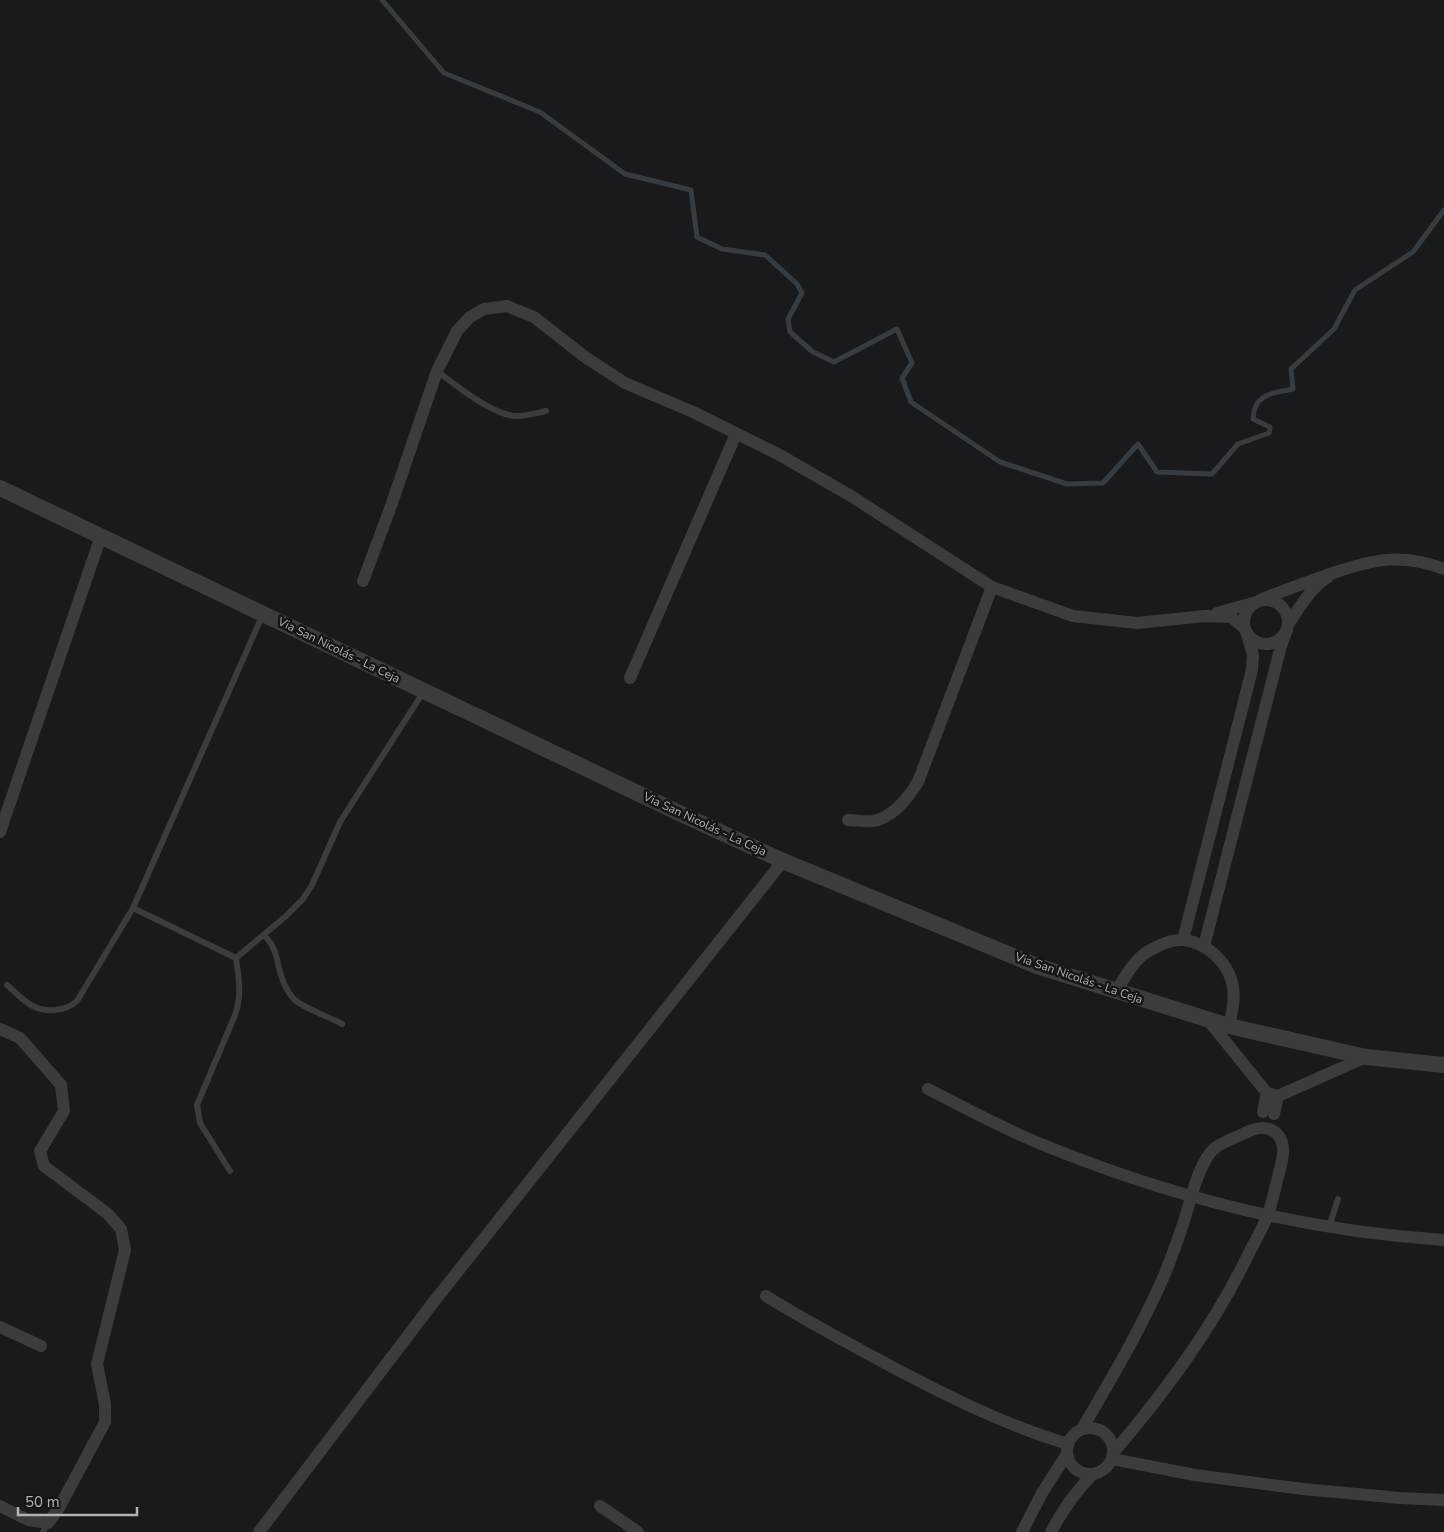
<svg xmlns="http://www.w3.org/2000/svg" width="1444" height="1532" viewBox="0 0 1444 1532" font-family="'Nunito Sans',sans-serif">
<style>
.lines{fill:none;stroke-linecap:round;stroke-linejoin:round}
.stream{stroke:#353d43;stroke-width:5}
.service{stroke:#3b3c40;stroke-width:6}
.minor{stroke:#3b3c40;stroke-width:12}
.tertiary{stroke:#3b3c40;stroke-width:16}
.labels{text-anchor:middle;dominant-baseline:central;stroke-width:5;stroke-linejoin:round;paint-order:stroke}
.street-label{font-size:12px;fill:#aeb2b9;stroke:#141516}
</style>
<rect width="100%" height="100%" fill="#191a1b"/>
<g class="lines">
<path class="stream" d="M382,0L444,73L540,112L625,174L691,190L697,237L722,249L765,255L797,284L802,293L788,319L790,332L813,352L834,362L897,329L912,363L902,378L911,402L1000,462L1067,484L1103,483L1138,444L1157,472L1212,474L1238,444L1269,433L1270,427L1253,419C1254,394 1272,393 1293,389L1291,369L1334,329L1355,290L1413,252L1444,210"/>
<g class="service">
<path d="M437,371C456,385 494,417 518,416C527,416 537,413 546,411"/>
<path d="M133,908L236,958"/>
<path d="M264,935C279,951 275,959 282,978C284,985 290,996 296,1001C307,1009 329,1017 342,1024"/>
<path d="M7,985C23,999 32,1012 55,1010C64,1009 71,1007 77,1001L133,908L263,614"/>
<path d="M230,1171L200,1123L197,1105L235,1015C242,994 239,980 236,958L286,916L303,899L312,885L340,822L424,691"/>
<path d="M1329,1227L1338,1199"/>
<path d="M43,1532L48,1523"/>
</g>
<g class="minor">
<path d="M363,581L391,506L437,371L457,331L470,317L484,309L507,306L534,317L585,357L625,383L693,412L778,454L851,496L992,587L1073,616L1137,623L1205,616L1231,617L1244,628"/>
<circle cx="1266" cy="622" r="22"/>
<path d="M1260,600C1285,590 1310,581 1336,572C1375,559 1403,553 1444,569"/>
<path d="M1217,613L1253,603"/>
<path d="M1289,623C1300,607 1311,587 1328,577"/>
<path d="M630,678L736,434"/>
<path d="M848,820C856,820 865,822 873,821C893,818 908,798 918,782L992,587"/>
<path d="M0,832L101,536"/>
<path d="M1183,940L1252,670L1253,655L1247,634"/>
<path d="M1204,946L1281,646L1287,630"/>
<path d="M1116,991C1125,978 1133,961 1147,952C1157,946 1172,939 1183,940C1207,942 1230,964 1233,988C1235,1000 1232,1013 1229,1026"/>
<path d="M1208,1020L1267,1093L1278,1096L1366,1057"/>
<path d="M0,1029L20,1038L61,1085L64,1111L40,1151L44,1166L108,1214L121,1229L125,1250L97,1364L105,1404V1422L59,1508L48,1523L28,1520L0,1506"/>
<path d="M928,1089C965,1108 1002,1128 1041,1144C1170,1197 1304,1231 1444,1240"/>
<path d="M1263,1112L1267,1093"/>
<path d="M1274,1114L1278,1096"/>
<path d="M766,1296C809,1323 852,1345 896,1369C951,1398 1008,1426 1068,1444"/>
<path d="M0,1327L41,1346"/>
<circle cx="1090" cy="1451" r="23"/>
<path d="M1082,1429C1111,1379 1141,1329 1164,1276C1170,1261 1176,1245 1181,1230C1189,1208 1195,1175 1208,1156C1215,1144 1231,1140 1243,1134C1254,1128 1267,1124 1277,1134C1289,1145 1280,1168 1277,1181C1274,1192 1272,1203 1268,1214C1264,1226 1256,1239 1250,1251C1215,1325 1166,1391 1113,1453"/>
<path d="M1112,1459L1195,1475L1303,1489L1400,1498L1444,1500"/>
<path d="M600,1506L638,1532"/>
<path d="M259,1532L432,1304L783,861"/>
<path d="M1022,1532L1042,1493L1067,1454"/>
<path d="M1051,1532C1063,1509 1075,1492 1093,1474"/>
</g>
<path class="tertiary" d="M0,488L677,812L783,861L1037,966L1229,1026L1366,1057L1444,1065"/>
</g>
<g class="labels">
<g class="street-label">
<text transform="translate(339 650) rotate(26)">Via San Nicolás - La Ceja</text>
<text transform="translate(705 824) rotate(25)">Via San Nicolás - La Ceja</text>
<text transform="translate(1079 978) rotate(19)">Via San Nicolás - La Ceja</text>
</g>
</g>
<path d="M18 1507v8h119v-8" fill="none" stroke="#aeb2b9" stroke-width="2.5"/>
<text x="25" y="1507" font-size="15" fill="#aeb2b9" stroke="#141516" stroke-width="4" paint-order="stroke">50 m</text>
</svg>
